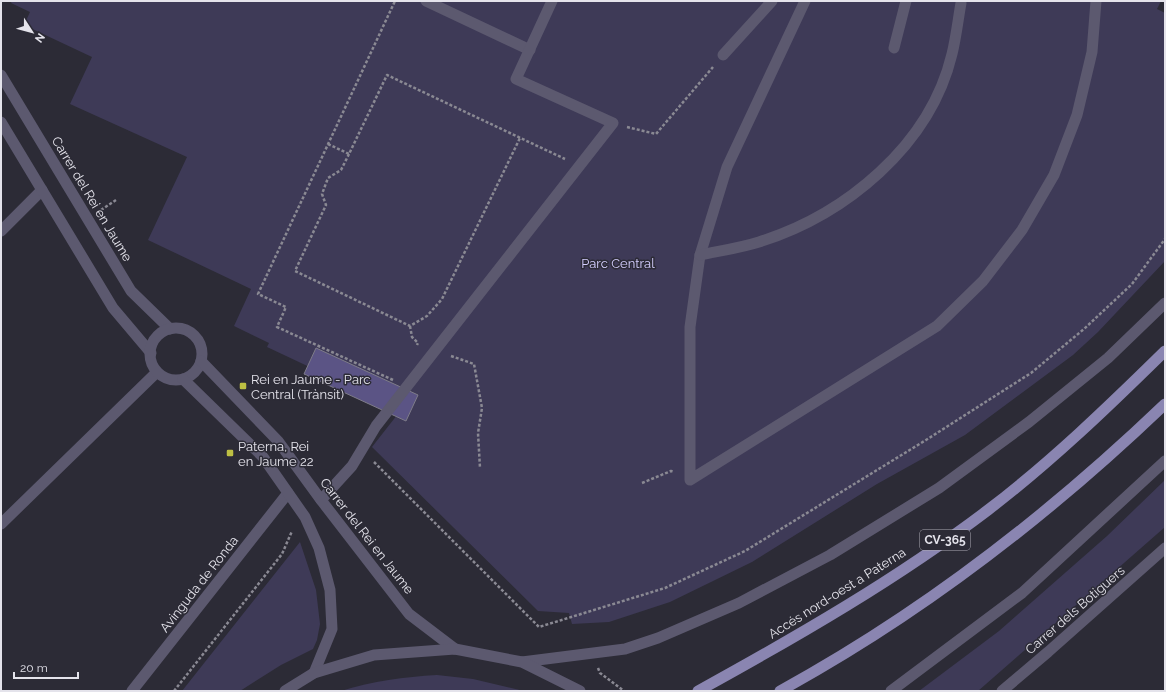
<svg xmlns="http://www.w3.org/2000/svg" width="1166" height="692" viewBox="0 0 1166 692" font-family="Raleway,sans-serif">
<style>
.green{fill:#3e3a57}
.building{fill:#5b5485;stroke:#7e7c89}
.lines{fill:none;stroke-linecap:round;stroke-linejoin:round}
.path{stroke:#8a8993;stroke-width:2.5;stroke-dasharray:3 2;stroke-linecap:butt}
.pedestrian{stroke:#5c596f;stroke-width:11}
.minor{stroke:#5c596f;stroke-width:11}
.tertiary{stroke:#5c596f;stroke-width:11}
.primary{stroke:#8a85b1;stroke-width:11}
.poi-dot{fill:#bdbf43;stroke:#2c2b36;stroke-width:1.5}
.labels{text-anchor:middle;dominant-baseline:central;stroke-width:3;stroke-linejoin:round;paint-order:stroke}
.shield{fill:#2c2b36;stroke:#adacb5;stroke-width:1}
.shield-label{font-size:12px;font-weight:bold;fill:#e4e3eb}
.street-label{font-size:13px;fill:#e4e3eb;stroke:#2c2b36}
.park-label{font-size:13px;fill:#d5cfff;stroke:#2c2b36}
.poi-label{font-size:13px;fill:#e4e3eb;stroke:#2c2b36;text-anchor:start}
</style>
<rect width="100%" height="100%" fill="#2c2b36"/>
<g class="green">
<path d="M12,1H1161L1157,9L1165,13V261L1098,332L1073,355L965,435L877,484L752,562L670,602L609,622L572,624L569,613L538,611L372,447L401,410L267,347L269,343L234,326L251,289L148,240L187,157L70,104L92,57L24,25L30,12L11,3Z"/>
<path d="M1165,480V527L978,691H919L999,631L1107,536Z"/>
<path d="M300,542L316,590L320,624L317,640L313,649L281,665L240,691H182Z"/>
<path d="M437,675L473,679L524,691H341C373,681 404,677 437,675Z"/>
</g>
<path class="building" d="M316,348L418,395L406,421L304,374Z"/>
<g class="lines">
<g class="path">
<path d="M627,127L656,134L713,67"/>
<path d="M328,144L349,154L387,75L565,159"/>
<path d="M349,154L341,170L328,178L322,194L326,205L295,271L410,326L427,316L442,299L520,138"/>
<path d="M101,210L116,200"/>
<path d="M410,326L412,337L418,343L417,345"/>
<path d="M451,356L474,364L482,408L478,433L480,468"/>
<path d="M393,380L277,327L286,307L258,294L395,1"/>
<path d="M374,462L539,627L665,588L745,551L926,440L1031,373L1084,329L1132,284L1165,239"/>
<path d="M642,483L671,471L674,472"/>
<path d="M598,668L600,673L624,691"/>
<path d="M174,691L282,554L292,531"/>
</g>
<g class="pedestrian">
<path d="M426,1L530,50"/>
<path d="M805,1L727,167L700,255L690,327V480L937,326L983,281L1022,230L1054,175L1077,115L1092,52L1096,1"/>
<path d="M894,48L906,1"/>
<path d="M723,55L772,1"/>
<path d="M700,255C719,251 740,248 759,242C845,215 930,146 952,54C956,38 958,20 961,3"/>
<path d="M321,500L352,466L376,426L613,123L516,79L552,1"/>
</g>
<g class="minor">
<path d="M1,231L42,190"/>
<path d="M1,524L157,372"/>
<path d="M132,691L288,493"/>
<path d="M1002,691L1048,652L1165,548"/>
</g>
<g class="tertiary">
<path d="M1,75L131,291L170,329"/>
<path d="M1,122L113,308L151,353"/>
<circle cx="176" cy="354" r="26"/>
<path d="M201,361L278,441L321,500L409,614L455,649"/>
<path d="M183,379L263,457L305,517L319,548L330,590L332,629L314,673"/>
<path d="M522,662L625,649L658,638L739,603L830,555L939,488L1029,422L1108,358L1165,303"/>
<path d="M285,691L314,673L374,655L455,649L522,662L580,691"/>
<path d="M891,691L1022,593L1165,461"/>
</g>
<g class="primary">
<path d="M698,691C798,636 897,579 988,510C1051,462 1108,407 1165,351"/>
<path d="M780,691C921,614 1049,515 1165,404"/>
</g>
</g>
<g class="poi-dot">
<rect x="239" y="382" width="8" height="8" rx="2"/>
<rect x="226" y="449" width="8" height="8" rx="2"/>
</g>
<g class="labels">
<rect class="shield" x="920" y="530" width="50" height="20" rx="3"/>
<g class="shield-label">
<text x="945" y="540">CV-365</text>
</g>
<g class="street-label">
<text transform="translate(92 199) rotate(59)">Carrer del Rei en Jaume</text>
<text transform="translate(367 536) rotate(52)">Carrer del Rei en Jaume</text>
<text transform="translate(199 584) rotate(-52)">Avinguda de Ronda</text>
<text transform="translate(837 593) rotate(-32)">Accés nord-oest a Paterna</text>
<text transform="translate(1075 610) rotate(-41)">Carrer dels Botiguers</text>
</g>
<g class="park-label">
<text x="618" y="263">Parc Central</text>
</g>
<g class="poi-label">
<text x="251" y="379">Rei en Jaume - Parc<tspan x="251" dy="15">Central (Trànsit)</tspan></text>
<text x="238" y="446">Paterna, Rei<tspan x="238" dy="15">en Jaume 22</tspan></text>
</g>
</g>
<rect width="1166" height="692" fill="none" stroke="#e4e3eb" stroke-width="4"/>
<g transform="translate(32 32) rotate(126)" stroke="#2c2b36" stroke-width="3" paint-order="stroke">
<path d="M0-3L7 15L0 10L-7 15Z" fill="#e4e3eb"/>
<text y="-6" font-size="11" font-weight="bold" text-anchor="middle" fill="#e4e3eb">N</text>
</g>
<path d="M14 672v6h64v-6" fill="none" stroke="#e4e3eb" stroke-width="2"/>
<text x="20" y="672" font-size="12" fill="#e4e3eb" stroke="#2c2b36" stroke-width="3" paint-order="stroke">20 m</text>
</svg>
